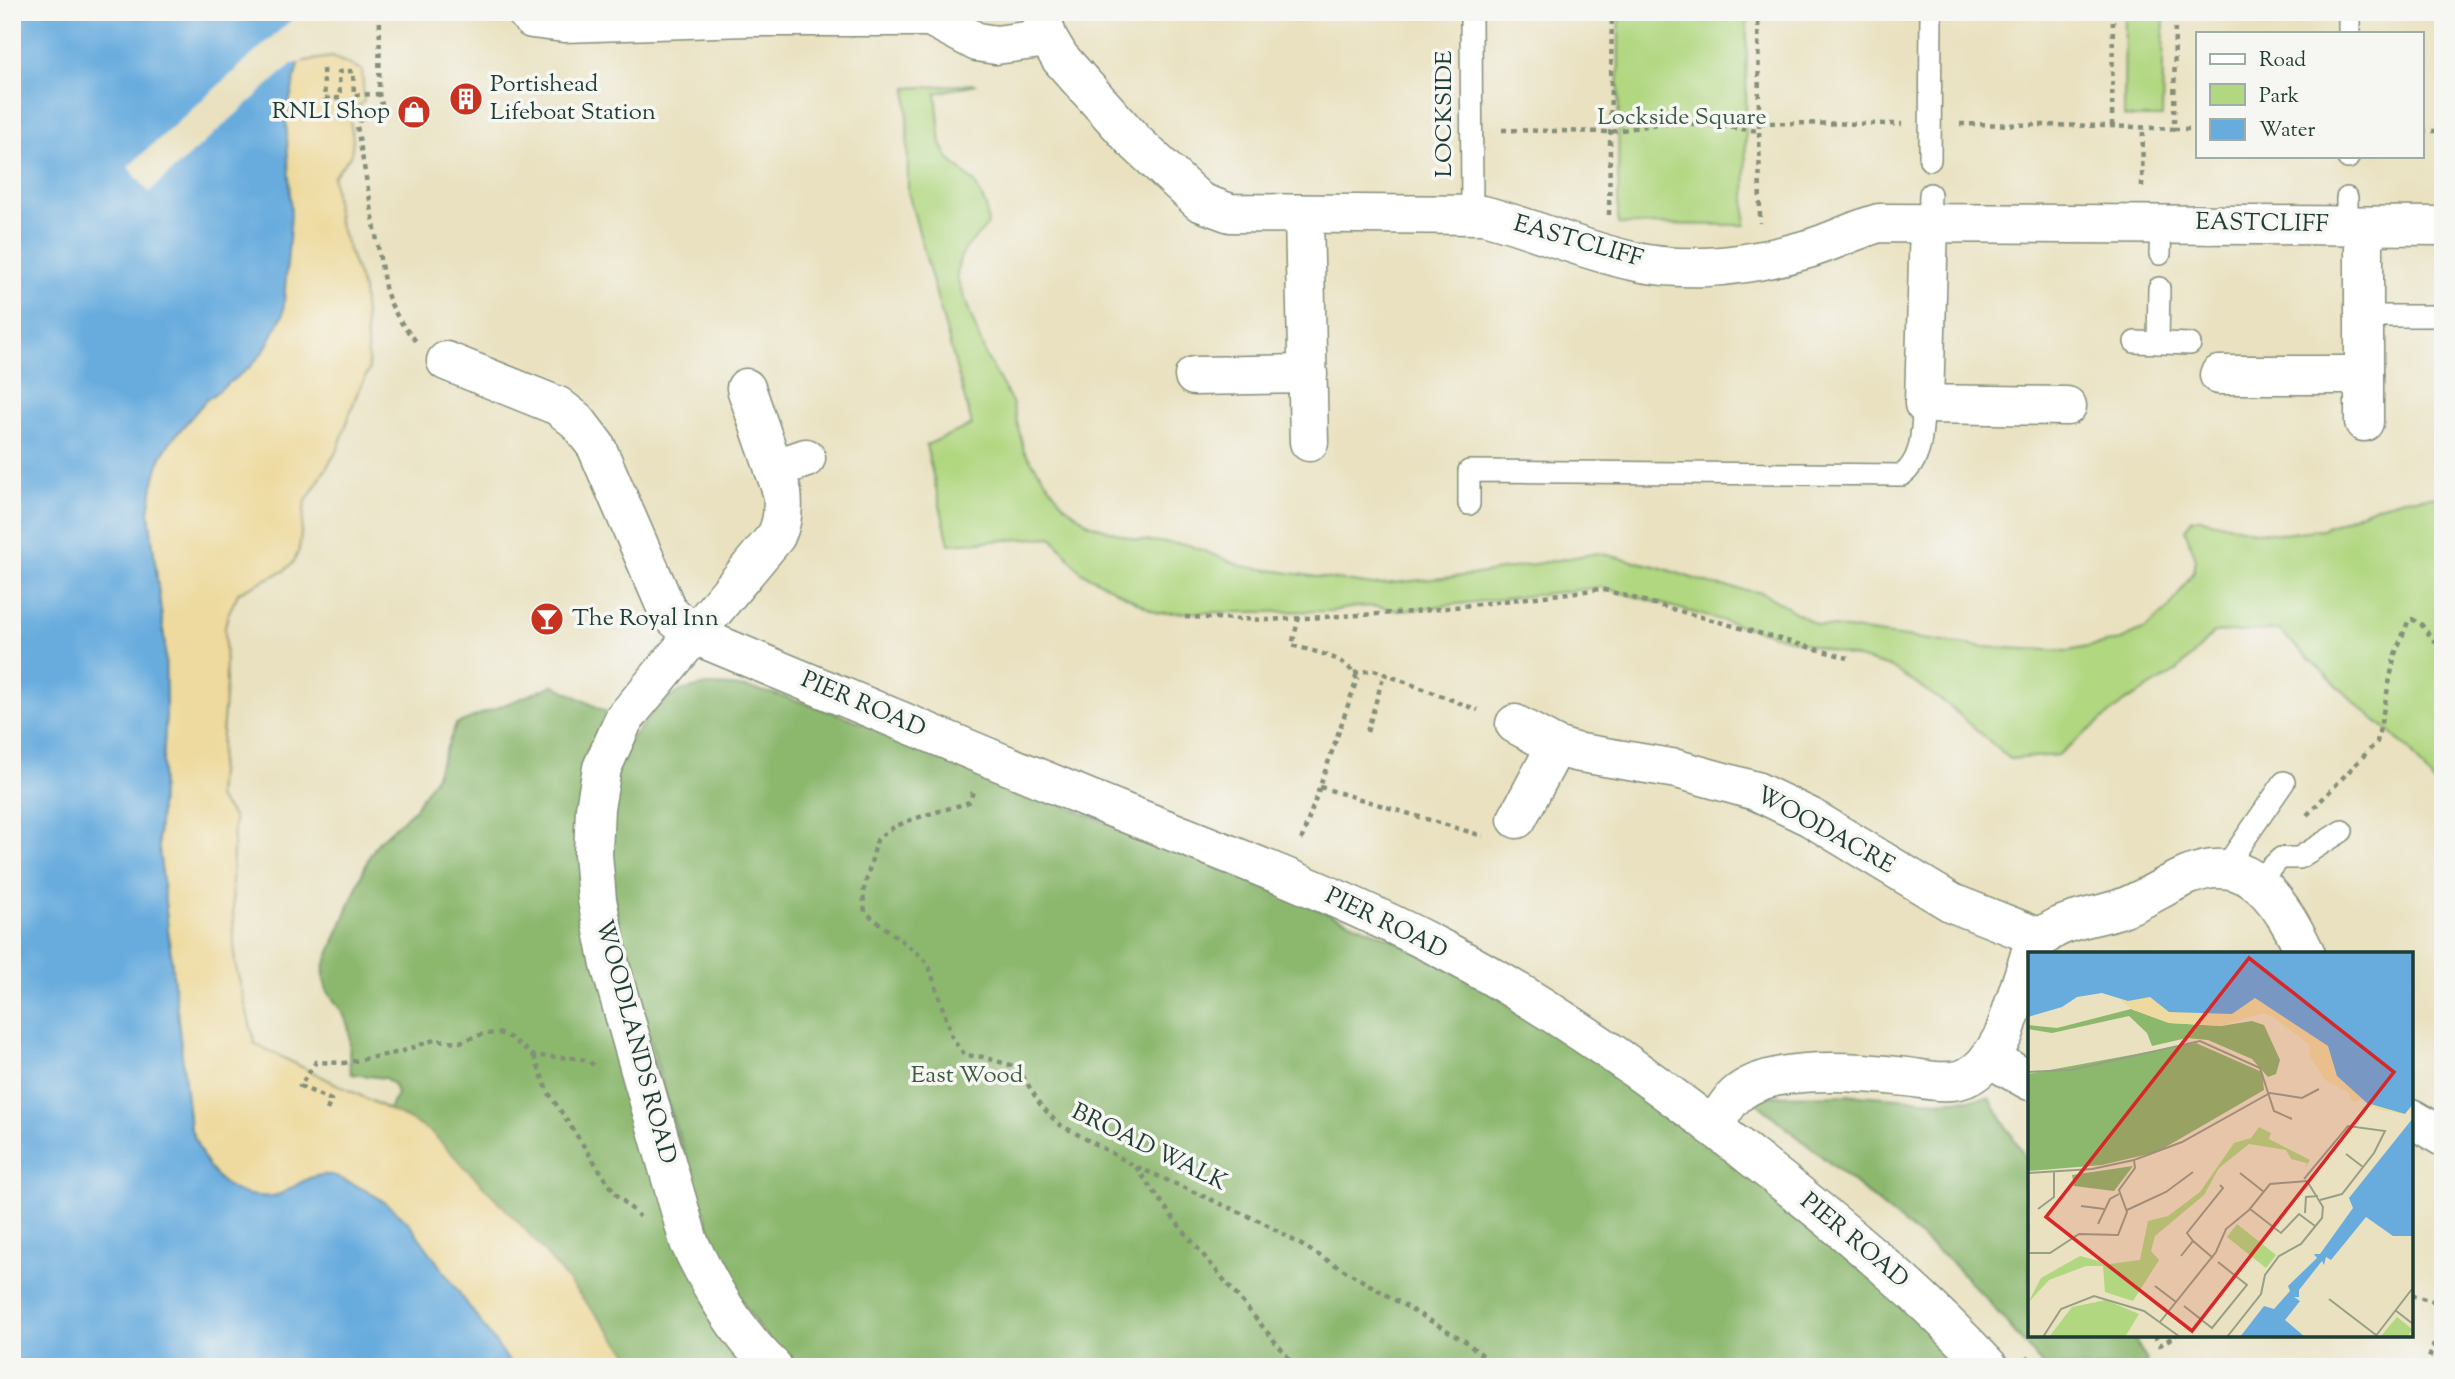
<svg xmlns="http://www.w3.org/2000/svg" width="2455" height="1379" viewBox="0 0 2455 1379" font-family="'Sorts Mill Goudy',serif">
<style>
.green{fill:#b1d780;stroke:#688a5a;stroke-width:2}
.forest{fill:#8cb86e;stroke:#567a51;stroke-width:2}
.sand{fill:#eeda9e;stroke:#868c69;stroke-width:2}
.water{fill:#68acde;stroke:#447489;stroke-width:2}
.pier{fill:#e9e1bf}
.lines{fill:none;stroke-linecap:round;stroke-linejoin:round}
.lane-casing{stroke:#848f7a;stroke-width:24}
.street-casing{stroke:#848f7a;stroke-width:41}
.path{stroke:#848f7a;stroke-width:4.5;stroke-dasharray:5 5;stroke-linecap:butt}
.lane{stroke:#fff;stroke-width:21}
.street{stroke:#fff;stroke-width:38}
.labels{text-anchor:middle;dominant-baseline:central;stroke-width:7;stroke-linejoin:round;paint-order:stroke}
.poi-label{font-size:24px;fill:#1f3d34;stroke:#f6f6f2;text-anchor:start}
.street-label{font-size:24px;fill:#1f3d34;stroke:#f6f6f2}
.park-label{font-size:24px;fill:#3c5c43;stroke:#f6f6f2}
.inset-road{fill:none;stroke:#989f87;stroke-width:2}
.view{fill:#d62828;fill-opacity:0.15;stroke:#d62828;stroke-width:3.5}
.inset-edge{fill:none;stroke:#1f3d34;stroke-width:3.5}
</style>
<rect width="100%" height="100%" fill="#f6f6f2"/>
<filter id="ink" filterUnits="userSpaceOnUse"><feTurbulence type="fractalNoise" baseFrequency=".0143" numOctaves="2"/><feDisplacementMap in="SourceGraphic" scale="14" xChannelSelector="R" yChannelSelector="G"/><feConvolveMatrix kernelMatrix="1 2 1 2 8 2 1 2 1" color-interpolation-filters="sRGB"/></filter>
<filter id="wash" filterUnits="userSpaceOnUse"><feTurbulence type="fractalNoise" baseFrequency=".00686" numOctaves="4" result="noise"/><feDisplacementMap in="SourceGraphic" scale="28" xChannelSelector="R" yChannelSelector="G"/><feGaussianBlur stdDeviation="1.57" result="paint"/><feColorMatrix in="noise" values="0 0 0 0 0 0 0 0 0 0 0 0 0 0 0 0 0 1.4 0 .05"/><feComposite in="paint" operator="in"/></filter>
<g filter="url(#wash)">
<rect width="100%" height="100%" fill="#e9e1bf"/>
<g class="green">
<path d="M1619,12H1747L1745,225L1618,224Z"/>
<path d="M2125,12H2164L2162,117H2124Z"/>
<path d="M976,84L936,93L941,144L949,159L975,183L986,206L988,224C972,244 957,249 957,278L986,356L1012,402L1024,451L1063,504L1089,524L1137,540L1189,545L1242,566L1373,585L1472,575L1598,553L1659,567L1710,584L1763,593L1817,625L1981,647L2068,651L2121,640L2145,629L2170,607L2194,571L2196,559L2185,530L2192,519H2202L2254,531L2283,534L2322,529L2374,507L2404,499L2443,496V796L2409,749L2362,709L2279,630L2214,633L2177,671L2123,703L2058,755L2010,759L1947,704L1890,667L1601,587L1399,611C1376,604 1356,606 1332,611L1157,613L1081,572L1052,537L949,544L926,445L972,425L908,192L907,88Z"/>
</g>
<g class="forest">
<path d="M554,685L610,714L577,814L747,1367H636L627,1352L525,1229L412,1121L388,1111L397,1094L394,1085L385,1078L352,1074C345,1058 354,1040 347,1023C339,999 321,997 324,967L369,857L379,841L413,811L435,777L456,724Z"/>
<path d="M706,685C757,684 804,703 852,719L1392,939L1559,1028L1819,1227L1969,1367H797L760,1330L723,1269L670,1109L644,1019L615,907L608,835L620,753L656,708L680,691Z"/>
<path d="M1858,1095L1937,1101L1989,1098L2030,1165V1335H2132L2147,1361L2142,1367H2044L1990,1303L1953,1264L1754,1101V1096Z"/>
</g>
<path class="sand" d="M332,57L362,70L364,101L349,114L353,139L351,155L333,177L338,220L363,290L369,370L356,396L338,449L305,503L299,550L293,563L284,571L239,592L228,614L225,627L226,685L217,797L234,818L232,883L235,963L255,1044L412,1121L432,1133L525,1229L627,1352L636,1367H451L264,1197C256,1196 244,1196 237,1192C210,1181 200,1152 190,1127L158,839L166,714L165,644L149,512L153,485L160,459L170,442L205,401L209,139L299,62Z"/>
<path class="water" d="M12,12H310L286,117L291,215L283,315L264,351L250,367L205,401L170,442L160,459L153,485L149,512L165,644L166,714L158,839L190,1127C202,1158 214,1188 250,1195C259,1196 268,1198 277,1195C296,1188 309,1172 331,1175C336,1175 342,1179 346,1181C370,1191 389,1203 408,1222L513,1367H12Z"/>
<path class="pier" d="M300,12H314V15L303,62L292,64L149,192L128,167Z"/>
</g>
<g filter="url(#ink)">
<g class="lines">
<defs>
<g id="lane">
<path d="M1471,12L1472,216"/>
<path d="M2349,33V12"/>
<path d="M2348,158V156"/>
<path d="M1930,160L1931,12"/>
<path d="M1929,223L1930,194"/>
<path d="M2347,226V198"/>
<path d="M2160,254L2161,223"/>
<path d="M2364,316H2439"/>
<path d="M2135,342L2190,344"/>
<path d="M2158,343L2159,288"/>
<path d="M1469,504V471L1902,475C1924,459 1921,429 1924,404"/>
<path d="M2224,869L2284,782"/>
<path d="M2257,881L2281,858H2299L2342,831"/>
</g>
<g id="street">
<path d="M526,12L532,19L564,23L747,17H930L977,42L996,45L1048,38"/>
<path d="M1040,12L1048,38L1060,58L1134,141L1200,202L1230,213L1483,215C1534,228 1581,250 1632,261C1689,274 1752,265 1808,249C1832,242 1854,230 1879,223L2443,226"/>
<path d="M1304,215L1309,442"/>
<path d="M1929,223L1924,404L2067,406"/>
<path d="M2364,226V422"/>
<path d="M446,361L558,406L577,421L596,446L668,612L692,634C825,689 957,745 1090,799C1207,846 1326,889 1438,947C1554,1007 1661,1085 1763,1166C1843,1229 1920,1293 1989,1367"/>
<path d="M2219,375H2364"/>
<path d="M1194,376L1308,374"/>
<path d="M746,388L782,492C784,508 783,522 776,536L624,719L602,768L595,808L593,854L597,900L610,965L689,1242C711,1288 736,1332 773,1367"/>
<path d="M774,469L806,458"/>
<path d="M1515,724L1556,746L1575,752L1677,769L1756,791L1810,817L1952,903L2041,938"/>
<path d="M1517,819L1556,746"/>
<path d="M2030,954C2047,919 2087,920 2119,909C2143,901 2163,886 2187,876C2251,849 2282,905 2306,954"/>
<path d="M1989,1058L2030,1081"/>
<path d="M2411,1118L2443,1137"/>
<path d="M1713,1127C1720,1117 1726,1104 1735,1096C1769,1063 1863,1072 1907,1077C1925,1079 1947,1085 1965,1078C1984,1070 1995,1051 2004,1034L2030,955"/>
</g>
</defs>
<use href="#lane" class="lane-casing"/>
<use href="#street" class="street-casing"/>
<g class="path">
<path d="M380,12L379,94L383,108L360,120L357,126L385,287C391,309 401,324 416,341"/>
<path d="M1758,12L1760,223"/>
<path d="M323,69L325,99L340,98L339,72L353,71L354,95L379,94"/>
<path d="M1760,123L1902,124"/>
<path d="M1960,124L2112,126L2174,129L2175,12"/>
<path d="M2112,126L2113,12"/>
<path d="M2174,129H2198"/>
<path d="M1502,130L1610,132L1658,124H1701L1759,131"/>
<path d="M2422,131H2443"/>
<path d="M2142,187L2143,127"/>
<path d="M1609,215L1612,12"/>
<path d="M1185,617L1268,620L1414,612L1601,589L1848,658"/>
<path d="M1299,617L1292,645C1314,652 1347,656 1357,679L1301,841"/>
<path d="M1354,673L1374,670L1478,710"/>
<path d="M1367,732L1384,674"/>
<path d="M1320,787L1483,836"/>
<path d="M973,792L969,802C943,812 895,819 877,840L863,893L865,912L921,956L929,966L953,1040L965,1055L983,1057L1017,1067L1040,1104L1057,1123L1135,1166L1264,1223L1465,1341L1497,1367"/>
<path d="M2307,815L2377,742L2395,654L2408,622L2412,619L2421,624L2443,652"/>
<path d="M534,1056L548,1092L615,1193L640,1217"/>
<path d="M327,1110L331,1100L300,1086L316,1062L344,1063L400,1052L434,1040L460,1042L483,1034L499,1033L511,1038L534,1056L577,1058L589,1061L597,1069"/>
<path d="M1136,1167L1176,1222L1296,1367"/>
<path d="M2411,1295L2443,1304"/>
<path d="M2154,1335L2160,1345L2176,1335"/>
<path d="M2027,1357L2036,1367"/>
<path d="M2426,1367L2443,1318"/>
</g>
<use href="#lane" class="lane"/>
<use href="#street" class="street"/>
</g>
</g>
<defs>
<symbol id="building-disc" viewBox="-11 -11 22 22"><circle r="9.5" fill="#c8321e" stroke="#f6f6f2"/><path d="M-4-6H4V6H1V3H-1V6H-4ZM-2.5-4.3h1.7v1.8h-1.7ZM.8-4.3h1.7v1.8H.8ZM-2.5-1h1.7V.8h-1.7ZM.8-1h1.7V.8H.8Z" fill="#fff"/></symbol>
<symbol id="shop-disc" viewBox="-11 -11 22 22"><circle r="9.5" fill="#c8321e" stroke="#f6f6f2"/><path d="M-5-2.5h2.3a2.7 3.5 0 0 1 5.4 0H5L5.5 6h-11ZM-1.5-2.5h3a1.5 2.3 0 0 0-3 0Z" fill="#fff"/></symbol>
<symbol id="bar-disc" viewBox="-11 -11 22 22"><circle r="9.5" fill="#c8321e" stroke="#f6f6f2"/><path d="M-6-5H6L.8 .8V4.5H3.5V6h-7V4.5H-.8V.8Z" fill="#fff"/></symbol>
</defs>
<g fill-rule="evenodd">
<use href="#building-disc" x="447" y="80" width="38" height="38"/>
<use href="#shop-disc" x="395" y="93" width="38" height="38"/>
<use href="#bar-disc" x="528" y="600" width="38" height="38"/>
</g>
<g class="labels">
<g class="poi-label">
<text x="490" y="85">Portishead<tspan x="490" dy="28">Lifeboat Station</tspan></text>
<text x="390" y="112" text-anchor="end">RNLI Shop</text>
<text x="572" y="619">The Royal Inn</text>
</g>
<g class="street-label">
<text transform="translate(1445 114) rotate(-90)">LOCKSIDE</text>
<text transform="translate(2262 224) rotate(1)">EASTCLIFF</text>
<text transform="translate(1578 242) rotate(16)">EASTCLIFF</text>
<text transform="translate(863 705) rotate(23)">PIER ROAD</text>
<text transform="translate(1825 831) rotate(29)">WOODACRE</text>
<text transform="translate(1386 924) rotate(26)">PIER ROAD</text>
<text transform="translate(635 1042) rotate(75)">WOODLANDS ROAD</text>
<text transform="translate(1149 1148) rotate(26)">BROAD WALK</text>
<text transform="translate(1854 1241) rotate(40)">PIER ROAD</text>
</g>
<g class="park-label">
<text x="1682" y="118">Lockside Square</text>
<text x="967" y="1076">East Wood</text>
</g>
</g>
<g transform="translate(2028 952)">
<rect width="385" height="385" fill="#e9e1bf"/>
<path d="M231,175L243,181L241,187L282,208L277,216L279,211L263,207L258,198L221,192L191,216L176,243L127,284L123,299L131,308L105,349L77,340L75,314H58L21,328L0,351L13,326L52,304L82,312L112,308L120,269L140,264L172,240L206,191L223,186ZM209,272L248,303L238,316L199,285ZM78,348L111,362L97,385H21L44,355ZM369,365L384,377L380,385H352Z" fill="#b1d780"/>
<path d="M103,57L141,71L193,74L224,69L236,73L252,108L248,122L240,125L224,107L180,88L159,86L124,94L119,81L101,64L24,81L0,77V73L29,76ZM168,91L234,120L236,138L129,200L74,213L0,219V122ZM105,214L86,239L46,234L44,223Z" fill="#8cb86e"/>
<path d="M122,45L232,47L300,93L377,162L347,157L335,147L325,150L320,140L297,128L282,104L281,92L245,65L235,61L193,74L141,71L103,57L92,47Z" fill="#eeda9e"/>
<path d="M0,0H385V152L377,162L339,151L309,124L300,94L227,46L204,62L141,60L122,45L100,49L74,41L49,45L34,55L0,65ZM385,166V284H365L338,265L303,308L298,305L296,313L294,309L271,338V345H266L272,349L257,368L277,385H212L236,354L246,357L262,339L260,334L289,306L286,302H292L325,256L321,246Z" fill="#68acde"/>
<path class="inset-road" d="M0,120L43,118L172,89L232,116L246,159L264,167M318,202L335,215M0,221L64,217L106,208L154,190L242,141L274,146L291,137M212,221L236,240M276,227L320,174L357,179L346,201L314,242L292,248M53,254L76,257M10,257L26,245V219M222,257L253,281L271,262L287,274M99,258L138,240L165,220M277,261L278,245L290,244M70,272L82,247L91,242M165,289L159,281L195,236L192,233M0,301H22L51,282L90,283L99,260L91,238L107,216L106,208M153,304L165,289L185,306M127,334L148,350M301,347L348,383M156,354L184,376L219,333L190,310M367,358L385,372M132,370L188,300L198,277L221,258L242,232L279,229L295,255L294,266L273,292L251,304L237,323L233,342L199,385M15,385L33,357L66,344L116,359L152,385M347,385L384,337"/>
<path class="view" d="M221,6L366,120L164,379L18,265Z"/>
<rect width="385" height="385" class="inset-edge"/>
</g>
<rect width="2455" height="1379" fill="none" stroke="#f6f6f2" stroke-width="42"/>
<rect x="2196" y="32" width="228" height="126" fill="#f6f6f2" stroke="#a0aca6" stroke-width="2"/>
<rect x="2210" y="54" width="35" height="10" fill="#ffffff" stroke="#a0aca6" stroke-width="2"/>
<text x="2259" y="66" font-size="21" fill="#1f3d34">Road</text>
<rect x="2210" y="84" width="35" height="21" fill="#b1d780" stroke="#a0aca6" stroke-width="2"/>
<text x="2259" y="102" font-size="21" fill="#1f3d34">Park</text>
<rect x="2210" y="119" width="35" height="21" fill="#68acde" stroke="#a0aca6" stroke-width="2"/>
<text x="2259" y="136" font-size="21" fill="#1f3d34">Water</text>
</svg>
